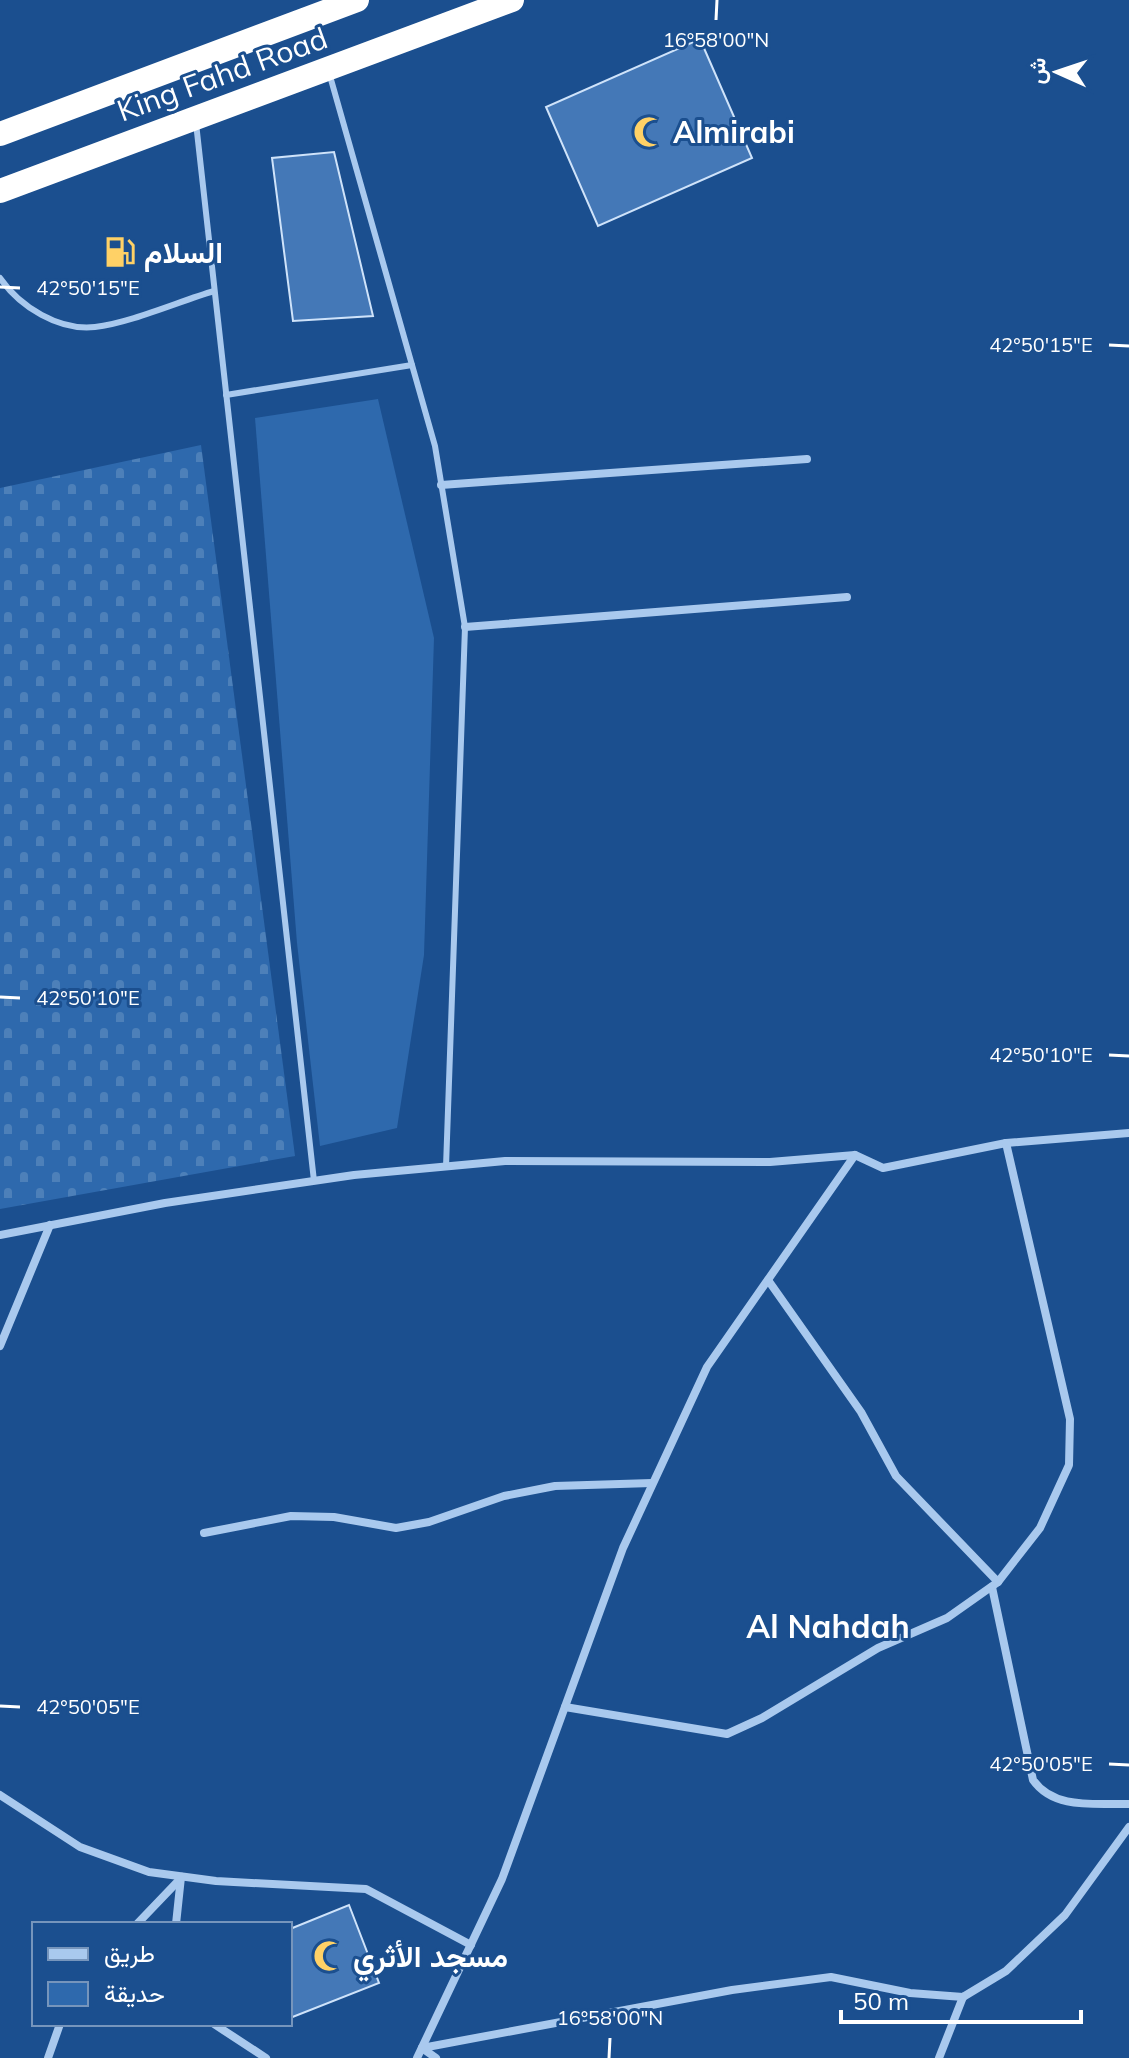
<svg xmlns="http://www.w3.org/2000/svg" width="1129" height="2058" viewBox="0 0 1129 2058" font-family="Mulish,Vazirmatn,sans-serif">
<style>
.cemetery{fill:url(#cemetery-stones)}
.park{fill:#2e69ad}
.building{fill:#4478b7;stroke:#cfe3fa;stroke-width:2}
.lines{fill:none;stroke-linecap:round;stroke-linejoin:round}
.lane{stroke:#a9c9ee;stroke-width:6}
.street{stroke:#a9c9ee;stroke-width:8}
.highway{stroke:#fff;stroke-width:24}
.ticks{fill:none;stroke:#fff;stroke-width:3}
.labels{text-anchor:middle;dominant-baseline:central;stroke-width:6;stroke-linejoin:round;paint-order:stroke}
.street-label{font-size:30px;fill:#fff;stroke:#1b4f8f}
.poi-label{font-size:30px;font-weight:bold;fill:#fff;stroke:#1b4f8f;text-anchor:start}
.neighbourhood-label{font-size:32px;font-weight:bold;fill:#fff;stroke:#1b4f8f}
.ticks-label{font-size:20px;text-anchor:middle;fill:#fff;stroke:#1b4f8f;stroke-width:6;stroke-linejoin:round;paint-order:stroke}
</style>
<defs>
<pattern id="cemetery-stones" width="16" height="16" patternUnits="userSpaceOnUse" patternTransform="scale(2)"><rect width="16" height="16" fill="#2e69ad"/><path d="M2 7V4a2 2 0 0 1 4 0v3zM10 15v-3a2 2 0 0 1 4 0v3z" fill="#4d80b9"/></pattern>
</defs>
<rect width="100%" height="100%" fill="#1b4f8f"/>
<path class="cemetery" d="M201,445L295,1156L0,1209V488Z"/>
<path class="park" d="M378,399L434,638L424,955L397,1128L320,1146L297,943L255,418Z"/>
<g class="building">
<path d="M700,39L752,158L598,226L546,107Z"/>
<path d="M334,152L373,316L293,321L272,158Z"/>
<path d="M349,1905L379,1983L290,2018V1929Z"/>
</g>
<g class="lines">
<g class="lane">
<path d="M330,76L435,446L465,627L446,1167"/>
<path d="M196,123L314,1181"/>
<path d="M0,278C20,307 59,331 95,327C130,323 180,301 214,291"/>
<path d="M226,395L412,365"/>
</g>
<g class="street">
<path d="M441,485L807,459"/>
<path d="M465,627L847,597"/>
<path d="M0,1235L165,1203L354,1175L505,1161L770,1162L855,1155L883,1168L1006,1143L1129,1133"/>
<path d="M768,1280L861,1412L896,1476L998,1582"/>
<path d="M0,1346L50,1225"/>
<path d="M204,1533L291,1516L334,1517L396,1528L429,1522L504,1496L555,1486L652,1483"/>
<path d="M992,1587L1033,1780C1054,1810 1095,1803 1129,1804"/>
<path d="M565,1707L727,1734L762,1718L878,1648L947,1618L998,1582L1040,1528L1069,1465L1070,1419L1006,1143"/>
<path d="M0,1795L80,1847L149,1872L216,1881L366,1889L471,1945"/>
<path d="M137,1924L182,1877"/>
<path d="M176,1924L181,1877"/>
<path d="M214,2024L266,2058"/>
<path d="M422,2048L732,1990L831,1977L910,1993L963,1997L1006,1971L1065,1915L1129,1827"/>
<path d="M422,2048L436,2058"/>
<path d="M48,2058L60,2024"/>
<path d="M417,2058L502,1879L623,1548L707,1367L855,1155"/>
<path d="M939,2058L963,1997"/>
</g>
<g class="highway">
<path d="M0,134L357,0"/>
<path d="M0,191L512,0"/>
</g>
</g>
<path class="ticks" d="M716,20L717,0M0,287L20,288M1109,345L1129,346M0,997L20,998M1109,1055L1129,1056M0,1706L20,1707M1109,1764L1129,1765M609,2058L610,2038"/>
<defs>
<symbol id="mosque-bare" viewBox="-9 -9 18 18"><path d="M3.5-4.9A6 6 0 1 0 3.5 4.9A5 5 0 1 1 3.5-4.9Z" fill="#ffd166" stroke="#1b4f8f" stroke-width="2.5" paint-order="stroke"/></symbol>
<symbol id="fuel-bare" viewBox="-9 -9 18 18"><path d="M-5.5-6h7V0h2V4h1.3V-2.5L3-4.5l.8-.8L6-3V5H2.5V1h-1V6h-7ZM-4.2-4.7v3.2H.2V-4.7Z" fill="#ffd166" stroke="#1b4f8f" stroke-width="2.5" paint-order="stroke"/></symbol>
</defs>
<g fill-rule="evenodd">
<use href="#mosque-bare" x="627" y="110" width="44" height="44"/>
<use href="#fuel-bare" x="98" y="230" width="44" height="44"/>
<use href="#mosque-bare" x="307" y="1934" width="44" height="44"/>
</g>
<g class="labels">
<g class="street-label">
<text transform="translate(222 74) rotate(-20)">King Fahd Road</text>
</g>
<g class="poi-label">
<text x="673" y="132">Almirabi</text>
<text x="144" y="252">السلام</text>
<text x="353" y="1956">مسجد الأثري</text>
</g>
<g class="neighbourhood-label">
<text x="828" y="1626">Al Nahdah</text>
</g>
</g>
<g class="ticks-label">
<text x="716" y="47">16°58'00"N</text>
<text x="88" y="295">42°50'15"E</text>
<text x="1041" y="352">42°50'15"E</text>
<text x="88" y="1005">42°50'10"E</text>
<text x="1041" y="1062">42°50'10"E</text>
<text x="88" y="1714">42°50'05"E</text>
<text x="1041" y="1771">42°50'05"E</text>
<text x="610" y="2025">16°58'00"N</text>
</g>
<rect x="32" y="1922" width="260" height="104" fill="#1b4f8f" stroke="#7695bc" stroke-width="2"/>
<rect x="48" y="1948" width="40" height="12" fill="#a9c9ee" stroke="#7695bc" stroke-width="2"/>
<text x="104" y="1962" font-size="24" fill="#ffffff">طريق</text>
<rect x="48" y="1982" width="40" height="24" fill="#2e69ad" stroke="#7695bc" stroke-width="2"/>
<text x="104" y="2002" font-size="24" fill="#ffffff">حديقة</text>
<g transform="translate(1057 72) rotate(273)" stroke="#1b4f8f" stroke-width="6" paint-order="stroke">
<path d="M0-6L14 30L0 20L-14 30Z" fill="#ffffff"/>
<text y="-12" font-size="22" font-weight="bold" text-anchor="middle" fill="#ffffff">ش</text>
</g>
<path d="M841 2010v12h240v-12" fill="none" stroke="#ffffff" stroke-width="4"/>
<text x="853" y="2010" font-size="24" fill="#ffffff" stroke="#1b4f8f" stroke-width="6" paint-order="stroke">50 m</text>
</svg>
